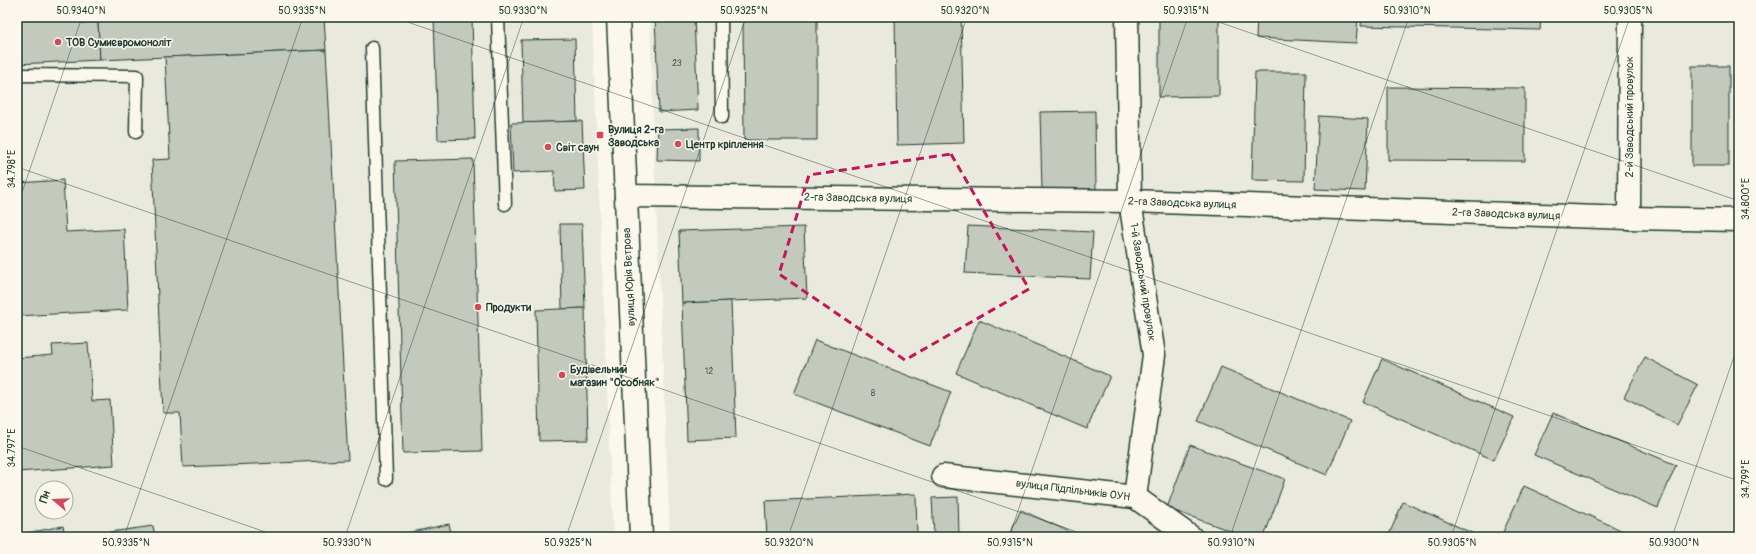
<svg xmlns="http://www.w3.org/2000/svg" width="1756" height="554" viewBox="0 0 1756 554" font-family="Pangolin,sans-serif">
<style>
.built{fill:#eae9de;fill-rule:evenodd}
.building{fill:#c4c9be;stroke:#1f3d34}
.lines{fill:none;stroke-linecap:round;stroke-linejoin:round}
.lane-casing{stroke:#1f3d34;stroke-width:15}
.street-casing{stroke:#1f3d34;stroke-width:25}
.secondary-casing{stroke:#1f3d34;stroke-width:25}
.lane{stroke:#fbf7ec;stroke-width:12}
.street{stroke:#fbf7ec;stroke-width:22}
.secondary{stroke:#fbf7ec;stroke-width:22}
.marked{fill:none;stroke:#c2185b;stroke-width:3;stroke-dasharray:8 5;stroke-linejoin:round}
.ticks{fill:none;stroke:#1f3d34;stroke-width:1;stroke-opacity:0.45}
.poi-dot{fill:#d1495b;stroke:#fbf7ec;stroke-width:1.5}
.labels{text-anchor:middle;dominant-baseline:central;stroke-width:3;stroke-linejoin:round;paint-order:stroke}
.number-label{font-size:9px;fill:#486056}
.poi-label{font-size:11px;font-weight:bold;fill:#1f3d34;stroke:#fbf7ec;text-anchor:start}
.street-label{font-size:11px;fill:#1f3d34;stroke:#fbf7ec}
.neatline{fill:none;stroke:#1f3d34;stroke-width:1.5}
.ticks-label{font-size:10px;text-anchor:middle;fill:#1f3d34}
</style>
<rect width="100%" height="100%" fill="#fbf7ec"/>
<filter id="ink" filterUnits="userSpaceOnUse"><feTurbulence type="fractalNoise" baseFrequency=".025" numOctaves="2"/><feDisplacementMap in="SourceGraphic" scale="8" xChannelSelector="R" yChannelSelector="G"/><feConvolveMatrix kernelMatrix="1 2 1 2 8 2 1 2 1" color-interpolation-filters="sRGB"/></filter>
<g filter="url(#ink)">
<g class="built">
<path d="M17,17H592L613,537H17ZM42,488H66V512H42Z"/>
<path d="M650,17H1739V537H670L654,156Z"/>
</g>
<g class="building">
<path d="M17,17H82V23L98,22L100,60L17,64Z"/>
<path d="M82,17H324L326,50L100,60L98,22L82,23Z"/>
<path d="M472,17L475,139L438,140L434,18Z"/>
<path d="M655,17H694L698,110L659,112Z"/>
<path d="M743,17H817V140H744Z"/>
<path d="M895,17H961L964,143L897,145Z"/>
<path d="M1159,17H1219V96L1159,97Z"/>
<path d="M1257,17H1358L1356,43L1256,38Z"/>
<path d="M1362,17H1541L1540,30L1361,26Z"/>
<path d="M575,39L577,121L523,123L521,40Z"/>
<path d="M326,50L348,460L183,467L180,413H163L152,160L170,159L165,57Z"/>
<rect x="1692" y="66" width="37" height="100"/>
<path d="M1255,72H1306L1304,181L1252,180Z"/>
<path d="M1388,87L1525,88V161L1388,160Z"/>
<path d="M1095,111L1096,189L1042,190L1040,112Z"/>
<path d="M1319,116L1368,119L1365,191L1315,189Z"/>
<path d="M582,121L585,190L555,191L554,171L513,173L511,123Z"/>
<path d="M699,128V161L657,160L658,129Z"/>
<path d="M473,159L482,451L403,453L395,161Z"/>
<path d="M63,180L66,232L124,229L128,310L17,316V183Z"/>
<path d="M560,224H582L585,308L562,309Z"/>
<path d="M968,226L1093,232L1090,279L965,273Z"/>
<path d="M804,227L807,298L682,303L679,231Z"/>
<path d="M731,301L736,438L687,440L682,303Z"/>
<path d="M585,308L588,440L539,441L536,310Z"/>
<path d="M979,320L1110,376L1087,429L956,373Z"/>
<path d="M815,340L951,392L930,446L794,394Z"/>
<path d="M88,343L92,401L110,400L114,465L17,472V358L53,355L52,345Z"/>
<path d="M1645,357L1698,385L1677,425L1624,397Z"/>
<path d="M1382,359L1514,417L1494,460L1363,402Z"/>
<path d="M1221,367L1350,421L1327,475L1198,421Z"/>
<path d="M1553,413L1676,465L1658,508L1534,455Z"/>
<path d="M1190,445L1285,479L1264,537H1247L1167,508Z"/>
<path d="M1524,486L1636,537H1513L1503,532Z"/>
<path d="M916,494L917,537H767L765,501Z"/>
<path d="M958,497L959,537H934L932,498Z"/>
<path d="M1403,502L1481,537H1388Z"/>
<path d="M1021,510L1081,537H1008Z"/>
<path d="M449,524L452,537H399L398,535Z"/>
<path d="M63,526L65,537H17V535Z"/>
<path d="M153,526L155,537H110V532Z"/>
</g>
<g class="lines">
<defs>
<g id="lane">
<path d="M498,17L505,204"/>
<path d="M721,17L722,117"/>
<path d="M372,48L386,479"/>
<path d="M17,75L137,76L136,132"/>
</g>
<g id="street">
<path d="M1127,17L1130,201L1154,355L1135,497"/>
<path d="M626,196L1130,201L1629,218L1739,220"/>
<path d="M1629,218L1630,17"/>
<path d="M943,476L1135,497L1191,537"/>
</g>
<path id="secondary" d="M618,17L641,537"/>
</defs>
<use href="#lane" class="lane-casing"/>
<use href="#street" class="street-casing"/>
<use href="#secondary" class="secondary-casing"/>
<use href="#lane" class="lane"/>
<use href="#street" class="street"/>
<use href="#secondary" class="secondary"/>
</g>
</g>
<path class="marked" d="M951,154L1029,289L905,360L779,274L809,175Z"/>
<path class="ticks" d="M393,17L1739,481M1204,17L1739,201M17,167L1092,537M17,207L82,17M17,446L280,537M124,537L303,17M345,537L524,17M566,537L746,17M788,537L967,17M1009,537L1188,17M1230,537L1409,17M1451,537L1630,17M1672,537L1739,342"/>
<g class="poi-dot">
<circle cx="58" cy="42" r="4"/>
<rect x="596" y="131" width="8" height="8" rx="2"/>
<circle cx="678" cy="144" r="4"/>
<circle cx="548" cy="147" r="4"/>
<circle cx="478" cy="307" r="4"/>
<circle cx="562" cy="375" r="4"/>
</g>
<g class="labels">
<g class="number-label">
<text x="677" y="63">23</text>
<text x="709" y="371">12</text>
<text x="873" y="393">8</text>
</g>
<g class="poi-label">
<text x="66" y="42">ТОВ Сумиєвромоноліт</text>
<text x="608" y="129">Вулиця 2-га<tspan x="608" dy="13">Заводська</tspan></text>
<text x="686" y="144">Центр кріплення</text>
<text x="556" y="147">Світ саун</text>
<text x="486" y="307">Продукти</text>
<text x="570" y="369">Будівельний<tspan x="570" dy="13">магазин "Особняк"</tspan></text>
</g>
<g class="street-label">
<text transform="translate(1629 117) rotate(-90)">2-й Заводський провулок</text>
<text transform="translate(858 198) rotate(1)">2-га Заводська вулиця</text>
<text transform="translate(1182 203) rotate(2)">2-га Заводська вулиця</text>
<text transform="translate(1506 214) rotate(2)">2-га Заводська вулиця</text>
<text transform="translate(629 277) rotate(-93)">вулиця Юрія Вєтрова</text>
<text transform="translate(1143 282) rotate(81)">1-й Заводський провулок</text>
<text transform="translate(1073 490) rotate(7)">вулиця Підпільників ОУН</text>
</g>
</g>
<rect width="1756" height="554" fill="none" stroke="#fbf7ec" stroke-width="44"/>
<g transform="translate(54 500) rotate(289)"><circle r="19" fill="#fbf7ec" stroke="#a3ada2"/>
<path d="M0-3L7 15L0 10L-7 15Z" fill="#d1495b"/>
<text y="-6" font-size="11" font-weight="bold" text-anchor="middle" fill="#1f3d34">Пн</text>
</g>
<rect x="22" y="22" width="1712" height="510" class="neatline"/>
<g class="ticks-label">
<text x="81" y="14">50.9340°N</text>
<text x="302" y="14">50.9335°N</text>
<text x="523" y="14">50.9330°N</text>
<text x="744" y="14">50.9325°N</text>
<text x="965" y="14">50.9320°N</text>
<text x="1186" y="14">50.9315°N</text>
<text x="1407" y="14">50.9310°N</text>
<text x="1628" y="14">50.9305°N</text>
<text transform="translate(11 169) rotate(-90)" y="4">34.798°E</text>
<text transform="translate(1745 199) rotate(-90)" y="4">34.800°E</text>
<text transform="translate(11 448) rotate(-90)" y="4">34.797°E</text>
<text transform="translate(1745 479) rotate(-90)" y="4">34.799°E</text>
<text x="126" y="546">50.9335°N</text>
<text x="347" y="546">50.9330°N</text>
<text x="568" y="546">50.9325°N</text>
<text x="789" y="546">50.9320°N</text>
<text x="1010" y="546">50.9315°N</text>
<text x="1231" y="546">50.9310°N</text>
<text x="1452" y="546">50.9305°N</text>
<text x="1674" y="546">50.9300°N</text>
</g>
</svg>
